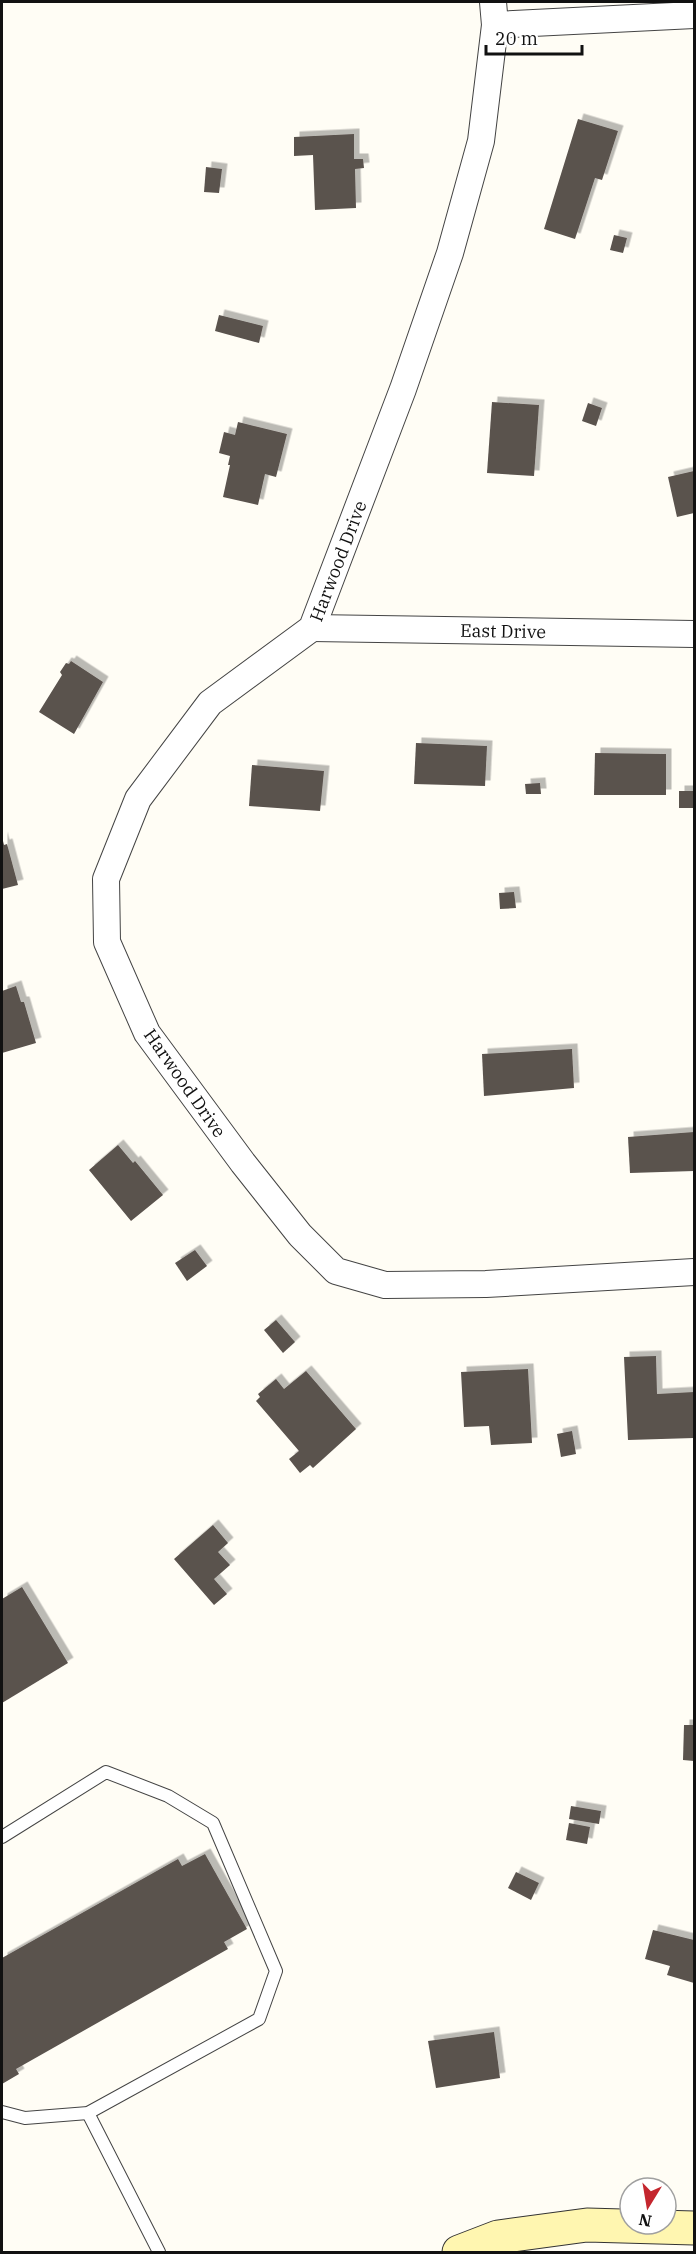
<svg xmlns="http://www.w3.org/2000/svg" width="696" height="2254" viewBox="0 0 696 2254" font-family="'IBM Plex Serif',serif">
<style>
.building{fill:#5a524d;filter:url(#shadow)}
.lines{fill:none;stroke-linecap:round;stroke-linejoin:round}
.lane-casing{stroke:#444;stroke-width:14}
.street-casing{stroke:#444;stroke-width:28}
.secondary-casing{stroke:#333;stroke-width:35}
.lane{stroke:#fff;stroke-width:12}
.street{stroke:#fff;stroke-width:26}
.secondary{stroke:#fff6b0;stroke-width:33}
.labels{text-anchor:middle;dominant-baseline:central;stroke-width:6;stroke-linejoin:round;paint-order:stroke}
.street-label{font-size:18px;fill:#111;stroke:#fff}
</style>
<defs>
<filter id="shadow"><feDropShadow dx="5.5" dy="-5.5" stdDeviation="0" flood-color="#0004"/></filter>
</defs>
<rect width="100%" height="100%" fill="#fffdf5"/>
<g class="building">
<path d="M578,119L618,131L602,180L595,178L575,239L544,229Z"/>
<path d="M354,134V159H363L364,168L355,169L356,208L315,210L313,155L294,156V137Z"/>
<path d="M206,167L222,169L219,193L204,192Z"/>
<path d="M614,235L627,238L623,253L610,250Z"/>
<path d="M219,315L263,326L259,343L215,331Z"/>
<path d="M492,402L539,405L534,476L487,473Z"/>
<path d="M588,403L602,408L596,426L582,421Z"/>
<path d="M238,422L287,434L276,477L265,474L258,505L223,497L230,465H228L230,456L219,453L224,432L235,435Z"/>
<path d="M694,471V513L677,517L668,477Z"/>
<path d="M71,661L103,682L74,734L39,712L62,675L60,672L66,663L69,664Z"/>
<path d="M416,743L487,746L485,786L414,784Z"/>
<path d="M595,753L666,754V795H594Z"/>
<path d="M252,765L324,771L320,811L249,806Z"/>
<path d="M540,783L541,794H526L525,784Z"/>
<rect x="679" y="791" width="15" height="17"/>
<path d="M2,837L4,845L7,844L18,885L2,889Z"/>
<path d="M514,892L516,908L500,909L499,893Z"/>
<path d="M16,986L21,1002H24L36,1043L2,1053V991Z"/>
<path d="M572,1049L574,1088L484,1096L482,1054Z"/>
<path d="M694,1132V1171L630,1173L628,1137Z"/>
<path d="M118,1145L133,1163L135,1161L163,1195L131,1221L89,1170Z"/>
<path d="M195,1250L207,1266L187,1281L175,1263Z"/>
<path d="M276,1320L295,1342L283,1353L264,1330Z"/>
<path d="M656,1356L657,1394L694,1392V1438L628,1440L624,1357Z"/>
<path d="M528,1369L532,1443L491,1445L489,1426L464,1427L461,1372Z"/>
<path d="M306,1371L356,1429L313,1468L310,1465L300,1473L289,1459L299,1451L256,1401L260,1397L258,1394L276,1379L284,1389Z"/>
<path d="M572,1431L576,1454L561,1457L557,1434Z"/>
<path d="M213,1525L228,1543L218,1552L230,1565L214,1579L227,1594L214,1605L174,1559Z"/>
<path d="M22,1587L68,1663L2,1703V1599Z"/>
<path d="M684,1725H694V1761L683,1760Z"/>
<path d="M571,1806L601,1811L599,1824L569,1819Z"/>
<path d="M569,1823L590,1827L587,1844L566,1840Z"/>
<path d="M205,1854L247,1929L224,1942L228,1949L16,2069L19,2074L2,2084V1958L178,1859L182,1866Z"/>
<path d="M516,1872L539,1883L531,1900L508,1888Z"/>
<path d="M653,1930L694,1940V1983L667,1975L670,1966L645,1959Z"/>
<path d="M494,2032L500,2078L436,2088L428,2041Z"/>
</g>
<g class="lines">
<defs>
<g id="lane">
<path d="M2,1837L106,1772L168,1796L213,1823L276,1971L259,2019L88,2113L25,2118L2,2112"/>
<path d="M88,2113L159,2252"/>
</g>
<g id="street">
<path d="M493,2L495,25L481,141L450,253L403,389L312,628L210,703L138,799L106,879L107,942L147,1033L243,1163L300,1235L336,1271L385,1285L486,1284L694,1272"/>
<path d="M495,25L694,15"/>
<path d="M312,628L694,634"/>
</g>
<path id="secondary" d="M459,2252L498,2237L587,2225L694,2228"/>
</defs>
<use href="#lane" class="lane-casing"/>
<use href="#street" class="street-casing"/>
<use href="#secondary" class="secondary-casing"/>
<use href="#lane" class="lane"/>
<use href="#street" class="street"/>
<use href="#secondary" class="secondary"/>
</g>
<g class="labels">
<g class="street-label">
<text transform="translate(338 561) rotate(-69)">Harwood Drive</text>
<text transform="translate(503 631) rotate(1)">East Drive</text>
<text transform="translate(185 1083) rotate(55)">Harwood Drive</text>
</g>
</g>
<rect width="696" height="2254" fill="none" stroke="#111111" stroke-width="6"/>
<g transform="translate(648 2206) rotate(191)"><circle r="28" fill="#ffffff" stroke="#a0a0a0" stroke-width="1.5"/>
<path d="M0-4.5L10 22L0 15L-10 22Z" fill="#c4262e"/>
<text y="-9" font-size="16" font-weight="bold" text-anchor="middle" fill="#111111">N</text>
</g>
<path d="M486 45v9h96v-9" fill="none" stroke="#111111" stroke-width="3"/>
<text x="495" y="45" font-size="18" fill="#111111" stroke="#ffffff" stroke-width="4.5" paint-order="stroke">20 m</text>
</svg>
